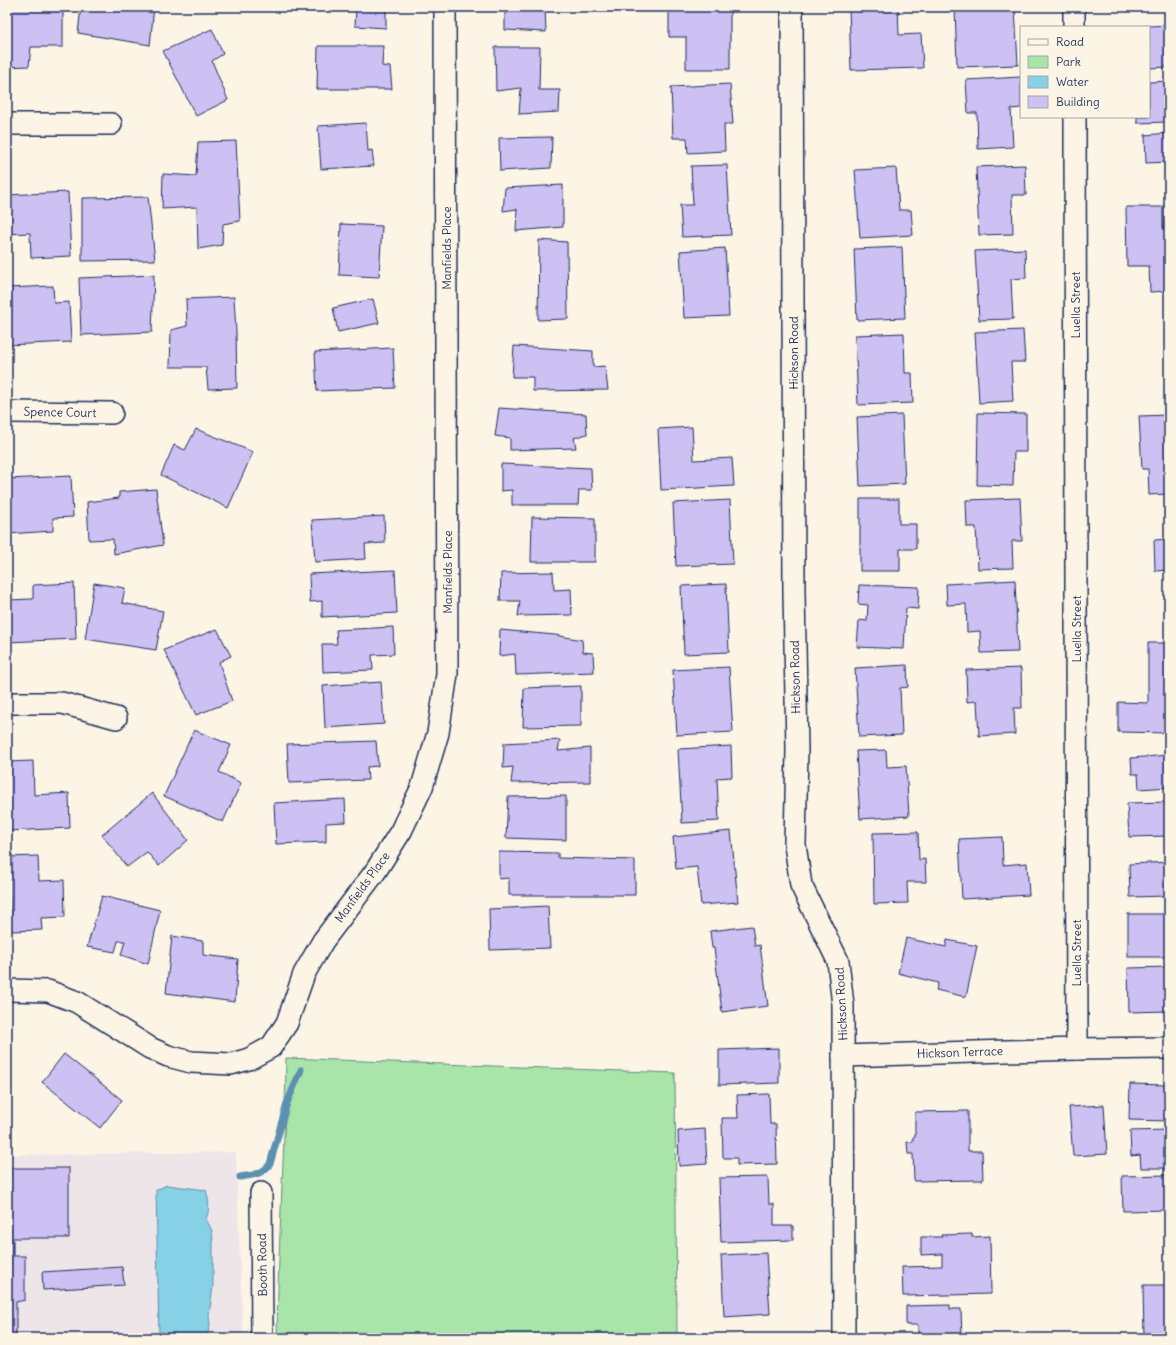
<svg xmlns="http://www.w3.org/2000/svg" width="1176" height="1345" viewBox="0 0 1176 1345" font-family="Delius,sans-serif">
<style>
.built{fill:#eee5e9}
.green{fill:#a9e4a9;stroke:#628a84}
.water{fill:#87d1e7;stroke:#5c90b0}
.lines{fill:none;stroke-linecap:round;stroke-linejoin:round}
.stream{stroke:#5c90b0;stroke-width:7}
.building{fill:#cdc0f2;stroke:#1b2f5e}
.minor-casing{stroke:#1b2f5e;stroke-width:24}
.minor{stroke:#fcf5e5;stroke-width:21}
.labels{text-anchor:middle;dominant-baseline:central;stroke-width:3.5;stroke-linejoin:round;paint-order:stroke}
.street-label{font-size:12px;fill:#1b2f5e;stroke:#fcf5e5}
</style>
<rect width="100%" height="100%" fill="#fcf5e5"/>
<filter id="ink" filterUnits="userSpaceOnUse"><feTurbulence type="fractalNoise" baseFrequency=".025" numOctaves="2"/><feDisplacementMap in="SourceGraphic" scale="8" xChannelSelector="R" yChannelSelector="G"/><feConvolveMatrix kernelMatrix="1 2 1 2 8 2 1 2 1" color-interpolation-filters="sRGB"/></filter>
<g filter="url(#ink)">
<path class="built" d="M236,1152L243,1338H7V1155Z"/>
<path class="green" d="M286,1058L675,1073L677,1338H277C278,1245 285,1151 286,1058Z"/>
<path class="water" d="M167,1185L206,1190C209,1201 210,1209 206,1219L212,1231L213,1242V1286L209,1316L210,1326L206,1338H159L156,1190Z"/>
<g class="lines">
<path class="stream" d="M240,1177C252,1175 262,1175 270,1164L287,1103L301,1070"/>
</g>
<g class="building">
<path d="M7,7H63V47H31L29,66L7,67Z"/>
<path d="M81,7H154L150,45L78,33Z"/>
<path d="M356,7H386V28L355,26Z"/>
<path d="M505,7H545L546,32L505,30Z"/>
<path d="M669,7H730V69H686V37H669Z"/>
<path d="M849,7H898L899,35L921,34L923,68L851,70Z"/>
<path d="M955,7H1015L1018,65L957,67Z"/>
<path d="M1169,25V67L1149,68V27H1128Z"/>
<path d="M212,29L223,54L212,61L228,100L196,116L163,51Z"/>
<path d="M318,46H383L382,66L390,67L392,89H317Z"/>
<path d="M495,47H540L539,90H560L559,112L519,114L521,88L496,91Z"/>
<path d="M1021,77V108L1011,109L1013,147L978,149L977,113H968L966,80Z"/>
<path d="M1169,81V122L1137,123V117H1149V82Z"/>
<path d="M730,84L733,124H724L725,151L688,153L687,138H673L671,87Z"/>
<path d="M366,123L368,151L372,150L374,166L321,169L318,126Z"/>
<path d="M1169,133V162L1146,163L1145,135Z"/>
<path d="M552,137L551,168L500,171L499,138Z"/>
<path d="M236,141L240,221L223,224L222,245L198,249L197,207L162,209L163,174L196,176L198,142Z"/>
<path d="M727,165L731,235L682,237L680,205H693L691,166Z"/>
<path d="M1025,165L1026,195H1012L1013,234L979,235L976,167Z"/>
<path d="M896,168L899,210H911L913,235L860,238L855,170Z"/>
<path d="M563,185V227L516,231L517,209L503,211L505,188Z"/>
<path d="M68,192L71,256L31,258L30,233L7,234V195Z"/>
<path d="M148,197L155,260L82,261V198Z"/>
<path d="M1126,207H1163V228H1169V291L1150,292L1149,266H1127Z"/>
<path d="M341,224L382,226L379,277L339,275Z"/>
<path d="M539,240L567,242L568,319L538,320Z"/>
<path d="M902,247L905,318L857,320L854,249Z"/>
<path d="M725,248L729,316L684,318L680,251Z"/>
<path d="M1025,249L1026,278L1011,279L1013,319L979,320L975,251Z"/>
<path d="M154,275L152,332L81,335L79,278Z"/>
<path d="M53,286L54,303L69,302L71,342L7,345V288Z"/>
<path d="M234,297L236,332L237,388L208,389L206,367H170L171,330L187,326L186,299Z"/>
<path d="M373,299L379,323L338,332L333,308Z"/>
<path d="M1023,330L1025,362H1011L1013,401L979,403L975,332Z"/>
<path d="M904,333L905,373H912L913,403L858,405L855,335Z"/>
<path d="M514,346L593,351V367L605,366L608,390L533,391V377H512Z"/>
<path d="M393,348L395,388L317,391L315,352Z"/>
<path d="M499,408L586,414L587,434L574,438L576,448L510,450V438L495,436Z"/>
<path d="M978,413L1026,414V452H1014L1013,486L977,485Z"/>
<path d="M902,415L905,484L860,486L857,417Z"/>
<path d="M1169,415V494L1149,495L1148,469H1142L1139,416Z"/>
<path d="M692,427L694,460L732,458L734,486L661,490L658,429Z"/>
<path d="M196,429L253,452L228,508L161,475L174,445L185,450Z"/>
<path d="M501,464L591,468L592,490H579L578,505H512V490L501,491Z"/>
<path d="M71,476L73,517L53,518V531L7,534V479Z"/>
<path d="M156,489L163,545L114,554L113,539L89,540L87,502L119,498V492Z"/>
<path d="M1020,498L1022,541H1012L1013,568L978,569L976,527H967L966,500Z"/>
<path d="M860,499H899V524H916V549H900V571H860Z"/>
<path d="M730,500L733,564L676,566L673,503Z"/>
<path d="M384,516L385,543L365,544L366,559L315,562L312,520Z"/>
<path d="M532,517L595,518V562H531Z"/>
<path d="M1169,539V570L1155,571L1154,540Z"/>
<path d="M395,570L397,613L322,617V601L310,602L309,574Z"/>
<path d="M553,572L554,590L571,589L572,615L518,616L520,601H500L501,573Z"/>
<path d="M1015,580L1018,652L981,653L980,631L967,632L966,604L947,605L946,584Z"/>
<path d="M74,583L76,639L7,642V600L33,599V585Z"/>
<path d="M94,583L125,588L122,603L163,611L156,650L85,639Z"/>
<path d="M726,584L729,652L684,654L681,586Z"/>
<path d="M859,585L919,587L918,609L906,608L904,649L857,647L859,620L867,621L868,605L858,604Z"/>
<path d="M393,627L394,654L372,655L373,670L323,672L322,644H337L336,630Z"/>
<path d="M217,629L231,656L219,662L232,701L196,715L164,650Z"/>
<path d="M500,630L555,635L582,640L583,652L593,653L594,672L516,675L515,654L499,656Z"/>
<path d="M1148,643H1169V733L1118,732V702L1148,703Z"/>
<path d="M907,665L908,687L900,688L902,735L859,737L855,668Z"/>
<path d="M729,667L733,732L677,735L673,670Z"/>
<path d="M1021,668L1022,708H1014L1015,734L979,736L977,701L967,702L966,670Z"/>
<path d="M381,682L384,724L325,728L323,686Z"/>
<path d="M581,686V726L523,727L524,688Z"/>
<path d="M194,730L231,745L219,772L241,783L223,822L164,796Z"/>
<path d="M560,740L558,751L590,748V782L511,783L513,767L503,768L504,743Z"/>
<path d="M376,741L378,766L367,767L368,780L289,783L287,744Z"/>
<path d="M731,746L732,777L717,778L719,821L682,823L678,749Z"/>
<path d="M886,750L887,767L906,766L909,816L860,819L856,751Z"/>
<path d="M1169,755V787L1139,789L1138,774H1132L1131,758Z"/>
<path d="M33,761L34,795L69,793L70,828L9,831L7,762Z"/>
<path d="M152,793L188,840L159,866L147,852L127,867L102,835Z"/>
<path d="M566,796V840L506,838L508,797Z"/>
<path d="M345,799L346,822L326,823V842L276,844L274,803Z"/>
<path d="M1169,802V836L1129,837L1127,803Z"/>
<path d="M731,831L738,902L701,905L697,867L676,869L673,837Z"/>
<path d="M918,832L919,860L925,859L926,882H907L908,903L874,904L873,833Z"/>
<path d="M1002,837L1003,865L1027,863L1029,895L962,899L959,839Z"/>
<path d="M499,852L558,853V858L635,860V895H509V878L499,879Z"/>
<path d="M38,856L39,881L64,880L65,917L41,918L42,930L11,931L8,857Z"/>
<path d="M1169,862V896L1130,897L1129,864Z"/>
<path d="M102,896L160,910L148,964L121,955L125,941H118L115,952L87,947Z"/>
<path d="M548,906L550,948L490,950L489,909Z"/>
<rect x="1128" y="914" width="41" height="43"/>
<path d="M752,926L755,946L760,945L768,1006L722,1012L714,948H712L710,931Z"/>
<path d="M172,936L203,941V955L238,959L235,1002L166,993Z"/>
<path d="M906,938L946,947L947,940L977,946L966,997L936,990L938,983L898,973Z"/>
<path d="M1169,967V1011L1129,1012L1128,968Z"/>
<path d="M7,1047H9L11,1101L7,1102Z"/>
<path d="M779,1048V1083L719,1085V1050Z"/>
<path d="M64,1054L122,1100L100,1128L42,1082Z"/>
<path d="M1130,1084L1169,1085V1121L1129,1120Z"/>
<path d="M769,1094L770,1124H776L777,1164L737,1165V1158H723L722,1118H738L737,1095Z"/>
<path d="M1104,1105L1107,1154L1073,1156L1069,1107Z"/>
<path d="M968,1111V1151H982L983,1180L914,1181L913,1154H908L907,1142H913V1137L915,1136V1112Z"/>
<path d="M705,1129L707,1164L679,1166L678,1131Z"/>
<path d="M1169,1130V1168H1141L1140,1155L1131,1156L1130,1131Z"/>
<path d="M7,1168H69V1238H13V1256H25V1300L16,1302V1338H7Z"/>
<path d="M1168,1175L1169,1210L1123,1211L1122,1176Z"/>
<path d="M768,1177L769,1204H774V1226H793V1240L721,1242L719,1178Z"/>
<path d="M972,1234V1237L990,1236L991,1294L903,1296L902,1267L942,1266V1254L921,1255V1237H942L941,1235Z"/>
<path d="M766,1253L770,1314L724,1317L721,1255Z"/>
<path d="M122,1267L124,1285L43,1290L42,1272Z"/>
<path d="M1143,1285H1169V1338H1144Z"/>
<path d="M950,1305V1309H961L962,1338H918V1325H906V1306Z"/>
<rect x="714" y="1336" width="22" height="2"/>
</g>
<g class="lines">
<defs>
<g id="minor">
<path d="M792,7L794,592L797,750L795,845L801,885L838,961L843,1005L844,1338"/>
<path d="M1074,7V27"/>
<path d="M1075,117L1077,1049"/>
<path d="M7,124H111"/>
<path d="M7,412L112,413"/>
<path d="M7,703H62L116,718"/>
<path d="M7,990L48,991L77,1002L150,1048L168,1056L191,1062L231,1064L249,1059L271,1047L287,1023L304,974L323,941L375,872L401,831L422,787L438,733L447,674L445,7"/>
<path d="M843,1056L1077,1049L1169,1048"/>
<path d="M261,1193L262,1338"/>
</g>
</defs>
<use href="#minor" class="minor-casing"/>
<use href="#minor" class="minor"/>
</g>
</g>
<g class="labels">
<g class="street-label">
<text transform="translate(446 248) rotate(-90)">Manfields Place</text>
<text transform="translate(1075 305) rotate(-90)">Luella Street</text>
<text transform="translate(793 353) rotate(-90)">Hickson Road</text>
<text transform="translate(60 412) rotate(1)">Spence Court</text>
<text transform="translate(447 572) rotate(-90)">Manfields Place</text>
<text transform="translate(1076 629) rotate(-90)">Luella Street</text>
<text transform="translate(795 677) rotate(-91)">Hickson Road</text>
<text transform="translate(362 887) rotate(-54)">Manfields Place</text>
<text transform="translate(1076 953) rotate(-90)">Luella Street</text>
<text transform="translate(841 1004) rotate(-93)">Hickson Road</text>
<text transform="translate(960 1052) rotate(-2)">Hickson Terrace</text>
<text transform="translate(262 1265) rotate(-91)">Booth Road</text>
</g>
</g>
<rect width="1176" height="1345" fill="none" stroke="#fcf5e5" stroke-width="24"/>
<rect x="12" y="12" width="1152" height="1321" fill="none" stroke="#1b2f5e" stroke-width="1.5" filter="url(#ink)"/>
<rect x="1020" y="26" width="130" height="92" fill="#fcf5e5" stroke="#a2a6af"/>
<rect x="1028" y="39" width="20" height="6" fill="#fcf5e5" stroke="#a2a6af"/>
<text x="1056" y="46" font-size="12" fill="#1b2f5e">Road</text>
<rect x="1028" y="56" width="20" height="12" fill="#a9e4a9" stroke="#a2a6af"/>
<text x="1056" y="66" font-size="12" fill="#1b2f5e">Park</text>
<rect x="1028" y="76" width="20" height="12" fill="#87d1e7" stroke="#a2a6af"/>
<text x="1056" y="86" font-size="12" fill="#1b2f5e">Water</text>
<rect x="1028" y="96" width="20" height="12" fill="#cdc0f2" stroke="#a2a6af"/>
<text x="1056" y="106" font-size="12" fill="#1b2f5e">Building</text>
</svg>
